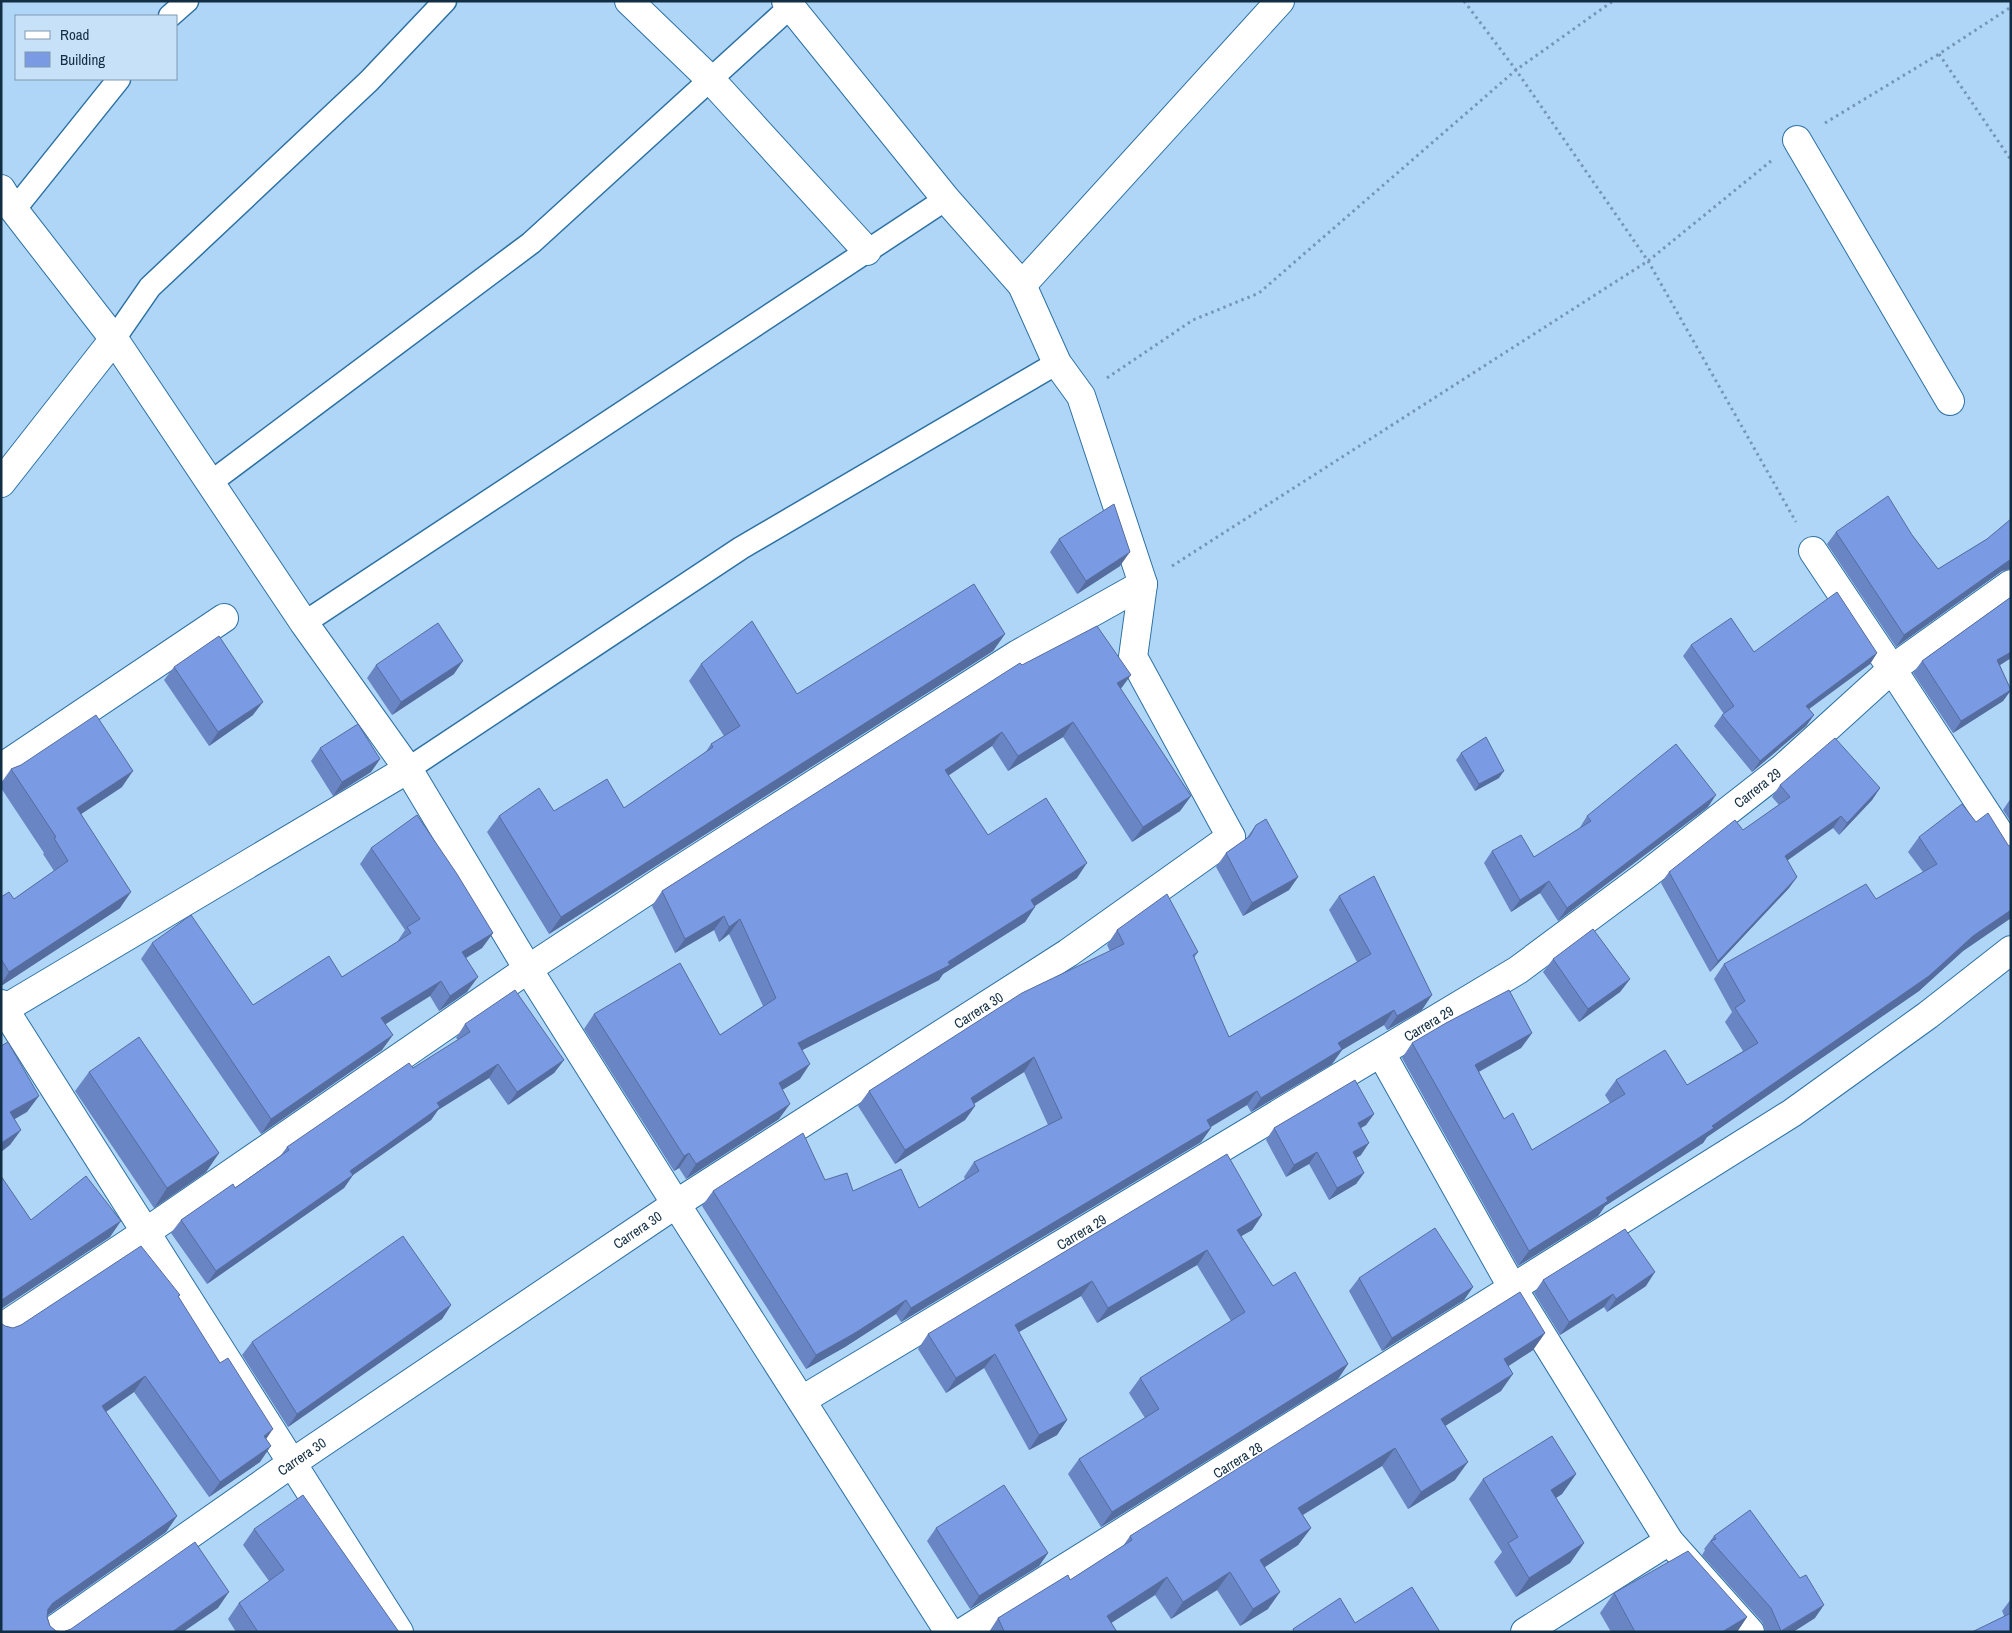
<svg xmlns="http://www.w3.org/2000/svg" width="2012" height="1633" viewBox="0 0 2012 1633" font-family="'Archivo Narrow',sans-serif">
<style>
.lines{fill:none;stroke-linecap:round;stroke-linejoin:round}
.service-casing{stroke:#2d71a3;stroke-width:25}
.pedestrian-casing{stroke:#2d71a3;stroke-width:30}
.minor-casing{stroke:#2d71a3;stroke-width:30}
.secondary-casing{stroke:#2d71a3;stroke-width:30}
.path{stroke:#7597b4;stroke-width:3;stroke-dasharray:2.5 4;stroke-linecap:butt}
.service{stroke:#fff;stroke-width:22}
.pedestrian{stroke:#fff;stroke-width:28}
.minor{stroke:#fff;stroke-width:28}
.secondary{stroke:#fff;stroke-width:28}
.wall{fill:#6985c3}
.shaded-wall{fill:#556c9f}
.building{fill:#7a9be3;stroke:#556c9f}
.labels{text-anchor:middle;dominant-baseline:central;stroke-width:4.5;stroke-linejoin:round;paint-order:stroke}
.street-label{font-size:14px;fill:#122e44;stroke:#c7e1f8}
</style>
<rect width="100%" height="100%" fill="#afd6f7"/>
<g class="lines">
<defs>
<g id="service">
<path d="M170,16L187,1"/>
<path d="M14,210L119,79"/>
<path d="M114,339L150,287L369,81L445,1"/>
<path d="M210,483L531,243L790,7"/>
<path d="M304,623L946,199"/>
<path d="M408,769L741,548L1057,363"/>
</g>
<g id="pedestrian">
<path d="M629,1L711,80L867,251"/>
<path d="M786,1L946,199L1022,285L1057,363L1081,396L1143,584L1133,657L1231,837"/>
<path d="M1797,140L1950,401"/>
<path d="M1022,285L1280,1"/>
</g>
<g id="minor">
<path id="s1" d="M1,189L14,210L114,339L304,623L408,769L528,969L676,1204L1068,953L1231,837"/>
<path d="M1,483L114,339"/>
<path d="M1813,551L1892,669L2011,851"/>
<path d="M1,768L224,618"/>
<path d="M1,1004L292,1463"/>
<path d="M1,1011L408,769"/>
<path d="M1381,1053L1512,1287L1669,1541L1750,1632"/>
<path d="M1,1328L146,1232L528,969L662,881L1018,654L1143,584"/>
<path id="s2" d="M802,1400L1518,970L1646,875L1783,768L1892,669L2011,584"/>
<path d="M1525,1632L1669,1541"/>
</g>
<g id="secondary">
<path d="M292,1463L399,1632"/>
<path id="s3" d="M51,1632L292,1463L676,1204L949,1632"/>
<path id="s4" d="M963,1632L1792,1113L1928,1015L2011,950"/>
</g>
</defs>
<use href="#service" class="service-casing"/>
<use href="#pedestrian" class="pedestrian-casing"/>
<use href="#minor" class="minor-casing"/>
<use href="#secondary" class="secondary-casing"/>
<g class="path">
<path d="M1464,1L1516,70L1648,261L1796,522"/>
<path d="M1939,54L2011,160"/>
<path d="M1825,123L1939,54L2011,7"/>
<path d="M1107,378L1193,320L1259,293L1516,70L1613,1"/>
<path d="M1172,566L1648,261L1771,161"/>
</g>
<use href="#service" class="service"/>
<use href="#pedestrian" class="pedestrian"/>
<use href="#minor" class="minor"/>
<use href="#secondary" class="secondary"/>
</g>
<g class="wall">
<path d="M1836,532L1912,535L1938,569L1987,539L2010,568L2002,571L1896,647L1827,544Z"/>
<path d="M1059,539L1120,566L1077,594L1050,552Z"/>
<path d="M2011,597V658L2000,665L2011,690L2003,701L1953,733L1913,673L1922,661Z"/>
<path d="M1005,634L993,651L549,934L487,832L499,816L554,811L624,808L705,753L711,744L724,736L689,681L701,664L797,694Z"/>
<path d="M1691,645L1754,652L1877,653L1870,664L1809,709L1814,715L1806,726L1752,772L1714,726L1722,715L1724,714L1683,656Z"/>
<path d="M376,665L454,674L392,715L367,678Z"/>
<path d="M1022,665L1121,689L1191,796L1180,811L1132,842L1063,737L1008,771L992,746L948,776L988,835L1077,878L1035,906L1025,922L943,974L939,980L802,1050L800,1079L782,1090L779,1119L686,1179L679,1168L674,1171L584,1029L594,1014L720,1035L763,1006L729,934L719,942L714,930L675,953L652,906L662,891Z"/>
<path d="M174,667L253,715L209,746L164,680Z"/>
<path d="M320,748L380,759L371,772L333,796L311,761Z"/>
<path d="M1461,753L1499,778L1475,791L1456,760Z"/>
<path d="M11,769L122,787L81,814L120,908L1,986V897L14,899L54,871L43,854L44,853L1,788V783Z"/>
<path d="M1780,785L1880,788L1872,800L1839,835L1833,828L1787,860L1797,877L1789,888L1710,972L1661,883L1669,872L1743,830L1779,805L1772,797Z"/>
<path d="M2011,798V822L2003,810Z"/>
<path d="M1708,807L1558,921L1540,893L1511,912L1484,863L1492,851L1534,857L1579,829L1587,816Z"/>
<path d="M1976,822L2011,847V918L1963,951L1919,991L1707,1137L1703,1143L1605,1206L1598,1216L1518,1266L1402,1058L1412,1043L1532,1033L1521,1048L1479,1072L1504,1119L1532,1150L1610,1103L1605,1095L1616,1080L1687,1085L1743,1051L1725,1022L1732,1012L1714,979L1724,964L1876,899L1923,872L1908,852L1919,837Z"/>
<path d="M1256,825L1298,877L1289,890L1243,916L1216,867L1226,853L1246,839Z"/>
<path d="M371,848L493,933L482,948L466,958L467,992L439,1011L430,996L386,1024L382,1050L261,1134L141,959L152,943L253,1005L342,977L397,942L405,930L360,864Z"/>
<path d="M1339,896L1422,1010L1387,1030L1384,1025L1342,1050L1332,1064L1251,1112L1247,1105L1211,1127V1128L1201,1142L901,1322L896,1314L845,1347L806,1369L702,1206L713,1191L825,1180L853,1191L919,1208L965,1179L964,1177L974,1162L1048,1125L1024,1072L974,1104L975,1106L965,1120L895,1164L858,1106L869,1091L1110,951L1107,945L1117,930L1198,952L1194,958L1229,1037L1357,962L1329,910Z"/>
<path d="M1553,959L1630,979L1620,992L1579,1022L1543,972Z"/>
<path d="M465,1024L564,1060L554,1073L508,1105L489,1078L438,1110L431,1120L353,1175L344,1188L207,1284L171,1233L181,1220L235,1188L281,1155L287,1147L458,1040L456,1038Z"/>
<path d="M89,1072L219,1153L206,1172L154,1208L75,1091Z"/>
<path d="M1374,1114L1366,1125L1361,1128V1155L1356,1158L1364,1173L1356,1184L1329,1200L1309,1164L1286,1177L1266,1140L1274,1128Z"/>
<path d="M1262,1215L1252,1230L1241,1236L1273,1286L1348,1364L1338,1379L1101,1527L1068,1474L1079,1459L1145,1418L1129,1393L1140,1378L1231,1321L1197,1265L1097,1323L1081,1296L1019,1332L1067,1420L1057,1435L1029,1450L984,1368L946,1393L918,1349L928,1334Z"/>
<path d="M1359,1278L1473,1287L1464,1300L1382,1351L1349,1291Z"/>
<path d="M1543,1280L1646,1286L1607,1312L1604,1307L1560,1335L1534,1293Z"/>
<path d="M180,1295L178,1297L266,1440L260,1462L209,1497L134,1392L106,1412L177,1516L166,1532L47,1616L50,1626L56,1631L1,1632L5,1326L13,1328Z"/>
<path d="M451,1305L442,1319L288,1427L242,1355L252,1342Z"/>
<path d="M1545,1333L1533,1350L1508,1366L1501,1391L1445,1426L1455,1480L1408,1509L1382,1466L1303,1515L1311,1528L1298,1545L1265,1567L1268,1609L1240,1626L1217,1590L1171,1619L1155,1595L1111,1623L1117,1632H989L998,1618L1070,1580L1123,1546L1130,1536Z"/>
<path d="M1576,1474L1562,1494L1556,1498L1584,1543L1570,1563L1516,1597L1494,1562L1502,1552L1469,1499L1483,1479Z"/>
<path d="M936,1528L1048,1553L1039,1566L970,1609L927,1541Z"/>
<path d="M254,1529L399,1632H236L228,1619L239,1603L269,1581L243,1545Z"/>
<path d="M1714,1536L1800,1578L1815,1618L1793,1632H1766L1762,1622L1702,1555L1705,1550L1704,1549Z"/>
<path d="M1614,1593L1747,1617L1737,1632H1611L1600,1613Z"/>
<path d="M2011,1599V1632L2002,1611Z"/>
</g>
<g class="shaded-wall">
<path d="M1130,552L1120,566L1077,594L1086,581Z"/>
<path d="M2011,559V569L2002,571L1896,647L1904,635Z"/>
<path d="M1005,634L993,651L549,934L561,917Z"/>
<path d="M2011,652V658L1989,672L1997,660Z"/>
<path d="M1877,653L1870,664L1798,717L1806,706Z"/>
<path d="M463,661L454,674L392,715L401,702Z"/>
<path d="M1131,675L1120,690L1117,683Z"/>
<path d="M2011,690L2003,701L1953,733L1961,721Z"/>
<path d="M263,702L253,715L209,746L218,732Z"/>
<path d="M1814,715L1806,726L1752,772L1760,761Z"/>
<path d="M1073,722L1063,737L1008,771L1018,756Z"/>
<path d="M1002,732L992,746L934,785L945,770Z"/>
<path d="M380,759L371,772L333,796L342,782Z"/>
<path d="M133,771L122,787L66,824L77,808Z"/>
<path d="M1504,771L1499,778L1475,791L1479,784Z"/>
<path d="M1880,788L1872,800L1839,835L1847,823Z"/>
<path d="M1716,795L1708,807L1558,921L1567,908Z"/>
<path d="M1191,796L1180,811L1132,842L1143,827Z"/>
<path d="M1841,816L1833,828L1777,868L1785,856Z"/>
<path d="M1087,863L1077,878L1021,915L1031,900Z"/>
<path d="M1298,877L1289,890L1243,916L1252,903Z"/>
<path d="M1797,877L1789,888L1710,972L1718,961Z"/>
<path d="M1549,881L1540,893L1511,912L1520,900Z"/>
<path d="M131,892L120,908L1,986V984L9,972Z"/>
<path d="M1035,907L1025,922L943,974L939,980L787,1058L798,1043L948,962Z"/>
<path d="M2011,910V918L1963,951L1919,991L1707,1137L1703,1143L1605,1206L1598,1216L1518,1266L1529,1251L1606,1198L1712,1126L1973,936Z"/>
<path d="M724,916L714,930L675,953L685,939Z"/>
<path d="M740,919L729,934L719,942L729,927Z"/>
<path d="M493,933L482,948L451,967L462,952Z"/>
<path d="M478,977L467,992L439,1011L450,996Z"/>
<path d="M1630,979L1620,992L1579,1022L1588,1009Z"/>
<path d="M441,981L430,996L371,1033L381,1018Z"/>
<path d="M1432,995L1422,1010L1387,1030L1397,1016Z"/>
<path d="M1394,1010L1384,1025L1342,1050L1332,1064L1251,1112L1261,1098L1338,1043Z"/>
<path d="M1532,1033L1521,1048L1465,1079L1475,1065Z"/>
<path d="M393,1035L382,1050L261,1134L271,1119Z"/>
<path d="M1034,1057L1024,1072L961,1112L971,1098Z"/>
<path d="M564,1060L554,1073L508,1105L517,1092Z"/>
<path d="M498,1064L489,1078L438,1110L431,1120L353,1175L344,1188L207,1284L216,1271L437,1103Z"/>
<path d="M810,1064L800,1079L769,1098L779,1083Z"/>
<path d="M1257,1091L1247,1105L1197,1135L1207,1120Z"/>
<path d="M39,1096L27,1112L1,1127L10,1112Z"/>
<path d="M790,1104L779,1119L686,1179L696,1164Z"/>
<path d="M975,1106L965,1120L895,1164L905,1150Z"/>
<path d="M1374,1114L1366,1125L1350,1134L1358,1123Z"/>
<path d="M1211,1128L1201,1142L901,1322L911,1308Z"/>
<path d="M21,1130L10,1145L1,1152V1143Z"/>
<path d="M1369,1143L1361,1155L1345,1164L1353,1152Z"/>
<path d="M1317,1152L1309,1164L1286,1177L1294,1165Z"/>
<path d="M219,1153L206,1172L154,1208L167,1188Z"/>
<path d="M689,1153L679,1168L674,1171L684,1156Z"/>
<path d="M1364,1173L1356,1184L1329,1200L1337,1188Z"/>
<path d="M1262,1215L1252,1230L1226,1245L1237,1230Z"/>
<path d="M121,1221L110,1237L1,1309V1302L3,1299Z"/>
<path d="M1207,1250L1197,1265L1097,1323L1108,1308Z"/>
<path d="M1655,1272L1646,1286L1607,1312L1616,1299Z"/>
<path d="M1092,1281L1081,1296L1005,1340L1015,1325Z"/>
<path d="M1473,1287L1464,1300L1382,1351L1392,1338Z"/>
<path d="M1613,1294L1604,1307L1560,1335L1569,1322Z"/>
<path d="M906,1300L896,1314L845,1347L806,1369L816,1355Z"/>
<path d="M451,1305L442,1319L288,1427L297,1414Z"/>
<path d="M1545,1333L1533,1350L1492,1377L1504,1359Z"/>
<path d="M995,1354L984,1368L946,1393L956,1378Z"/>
<path d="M1348,1364L1338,1379L1101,1527L1112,1512Z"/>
<path d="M1513,1374L1501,1391L1429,1436L1441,1419Z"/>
<path d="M145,1376L134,1392L91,1422L102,1406Z"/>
<path d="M1067,1420L1057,1435L1029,1450L1039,1435Z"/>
<path d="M273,1429L262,1445L264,1436Z"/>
<path d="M271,1446L260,1462L209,1497L220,1482Z"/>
<path d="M1395,1448L1382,1466L1286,1525L1298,1508Z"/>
<path d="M1468,1462L1455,1480L1408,1509L1421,1492Z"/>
<path d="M1576,1474L1562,1494L1537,1510L1551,1490Z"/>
<path d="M177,1516L166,1532L42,1619L48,1609L53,1603Z"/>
<path d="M1311,1528L1298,1545L1248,1578L1260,1560Z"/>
<path d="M1584,1543L1570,1563L1516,1597L1529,1578Z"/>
<path d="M1048,1553L1039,1566L970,1609L979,1596Z"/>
<path d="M1230,1572L1217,1590L1171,1619L1183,1602Z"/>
<path d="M1167,1577L1155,1595L1097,1632L1107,1616Z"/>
<path d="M229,1592L218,1608L183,1632H172Z"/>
<path d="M1280,1592L1268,1609L1240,1626L1253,1609Z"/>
<path d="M1824,1605L1815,1618L1793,1632H1781Z"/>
<path d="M1747,1617L1737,1632H1722Z"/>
</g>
<g class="building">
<path d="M1888,496L1912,535L1938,569L1987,539L2011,519V559L1904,635L1836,532Z"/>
<path d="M1114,504L1130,552L1086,581L1059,539Z"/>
<path d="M974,584L1005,634L561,917L499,816L539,788L554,811L607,779L624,808L713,747L711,744L740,726L701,664L752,621L797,694Z"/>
<path d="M1837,592L1877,653L1806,706L1814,715L1760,761L1722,715L1734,706L1691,645L1731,618L1754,652Z"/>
<path d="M2011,597V652L1997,660L2011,690L1961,721L1922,661Z"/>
<path d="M438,623L463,661L401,702L376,665Z"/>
<path d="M1097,626L1131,675L1117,683L1191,796L1143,827L1073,722L1018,756L1002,732L945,770L988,835L1046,798L1087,863L1031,900L1035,907L948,962L950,965L798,1043L810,1064L779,1083L790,1104L696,1164L689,1153L684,1156L594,1014L680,963L720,1035L776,998L740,919L729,927L724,916L685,939L662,891L1020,663L1022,665Z"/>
<path d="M219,636L263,702L218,732L174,667Z"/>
<path d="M96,715L133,771L77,808L131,892L9,972L1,959V897L9,892L14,899L68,861L54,838L56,837L11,769L21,765Z"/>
<path d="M358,724L380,759L342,782L320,748Z"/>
<path d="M1486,737L1504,771L1479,784L1461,753Z"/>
<path d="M1835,738L1880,788L1847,823L1841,816L1785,856L1797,877L1718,961L1669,872L1735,820L1743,830L1790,797L1780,785Z"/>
<path d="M1676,744L1716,795L1567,908L1549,881L1520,900L1492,851L1521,835L1534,857L1591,821L1587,816Z"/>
<path d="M1962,804L1976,822L1988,813L2008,845L2011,847V910L1973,936L1929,976L1712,1126L1714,1128L1606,1198L1608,1201L1529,1251L1412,1043L1446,1023L1509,990L1532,1033L1475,1065L1504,1119L1513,1113L1532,1150L1625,1094L1616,1080L1665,1050L1687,1085L1758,1043L1735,1008L1745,1001L1724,964L1866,884L1876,899L1937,864L1919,837Z"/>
<path d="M417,815L457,874L493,933L462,952L478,977L450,996L441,981L381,1018L393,1035L271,1119L152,943L191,915L253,1005L329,956L342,977L411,933L407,927L420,919L371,848Z"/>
<path d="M1266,819L1298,877L1252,903L1226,853L1250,836L1256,825Z"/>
<path d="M1374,876L1432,995L1397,1016L1394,1010L1338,1043L1342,1049L1261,1098L1257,1091L1207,1120L1211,1128L911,1308L906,1300L855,1333L816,1355L713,1191L803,1133L825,1180L847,1173L853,1191L901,1169L919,1208L979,1171L974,1162L1062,1118L1034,1057L971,1098L975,1106L905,1150L869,1091L1022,993L1124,944L1117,930L1167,894L1198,952L1193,955L1229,1037L1371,954L1339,896Z"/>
<path d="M1593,929L1630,979L1588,1009L1553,959Z"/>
<path d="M515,990L564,1060L517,1092L498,1064L437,1103L440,1107L350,1171L353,1175L216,1271L181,1220L233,1184L235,1188L289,1150L287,1147L409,1063L413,1068L470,1032L465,1024Z"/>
<path d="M139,1037L219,1153L167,1188L89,1072Z"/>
<path d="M8,1042L39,1096L10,1112L21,1130L1,1143V1046Z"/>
<path d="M1355,1080L1374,1114L1358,1123L1369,1143L1353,1152L1364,1173L1337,1188L1317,1152L1294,1165L1274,1128Z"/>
<path d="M1227,1154L1262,1215L1237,1230L1273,1286L1295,1272L1348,1364L1112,1512L1079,1459L1159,1409L1140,1378L1245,1312L1207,1250L1108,1308L1092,1281L1015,1325L1067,1420L1039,1435L995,1354L956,1378L928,1334Z"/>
<path d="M1,1176L31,1220L86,1176L121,1221L3,1299L1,1302Z"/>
<path d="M1435,1228L1473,1287L1392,1338L1359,1278Z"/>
<path d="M1625,1229L1655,1272L1616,1299L1613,1294L1569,1322L1543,1280Z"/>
<path d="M403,1236L451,1305L297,1414L252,1342Z"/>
<path d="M141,1246L180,1295L178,1296L220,1363L228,1358L273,1429L264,1436L271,1446L220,1482L145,1376L102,1406L177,1516L53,1603L48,1609L47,1617L50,1626L56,1631L63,1632H1V1323L5,1326L13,1328L21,1325Z"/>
<path d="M1520,1292L1545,1333L1504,1359L1513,1374L1441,1419L1468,1462L1421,1492L1395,1448L1298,1508L1311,1528L1260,1560L1280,1592L1253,1609L1230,1572L1183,1602L1167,1577L1107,1616L1117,1632H1003L1004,1631L998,1618L1068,1575L1070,1580L1132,1540L1130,1536Z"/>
<path d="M1552,1436L1576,1474L1551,1490L1584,1543L1529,1578L1508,1543L1518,1537L1483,1479Z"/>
<path d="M1004,1485L1048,1553L979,1596L936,1528Z"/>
<path d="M303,1495L399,1632H258L239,1603L284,1570L254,1529Z"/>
<path d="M1750,1510L1800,1578L1806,1575L1824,1605L1781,1631L1771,1608L1711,1541L1716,1539L1714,1536Z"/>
<path d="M195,1542L229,1592L172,1632H63L71,1629Z"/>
<path d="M1688,1551L1747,1617L1722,1632H1635L1614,1593Z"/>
<path d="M1412,1587L1440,1632H1294L1293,1629L1340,1598L1355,1623Z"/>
<path d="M2011,1613V1632H1972Z"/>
</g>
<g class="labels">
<g class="street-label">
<text stroke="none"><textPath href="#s2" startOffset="1136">Carrera 29</textPath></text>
<text stroke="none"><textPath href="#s1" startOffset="1579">Carrera 30</textPath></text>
<text stroke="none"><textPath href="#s2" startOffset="731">Carrera 29</textPath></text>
<text stroke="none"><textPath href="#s3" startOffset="711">Carrera 30</textPath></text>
<text stroke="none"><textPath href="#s2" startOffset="326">Carrera 29</textPath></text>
<text stroke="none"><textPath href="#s3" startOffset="306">Carrera 30</textPath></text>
<text stroke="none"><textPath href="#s4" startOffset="324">Carrera 28</textPath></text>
</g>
</g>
<rect width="2012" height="1633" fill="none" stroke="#122e44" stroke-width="5"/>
<rect x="15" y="15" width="162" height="65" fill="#c7e1f8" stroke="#7f99b0"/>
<rect x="25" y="31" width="25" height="8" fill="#ffffff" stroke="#7f99b0"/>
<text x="60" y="40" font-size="15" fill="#122e44">Road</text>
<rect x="25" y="52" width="25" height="15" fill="#7a9be3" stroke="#7f99b0"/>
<text x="60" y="65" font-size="15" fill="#122e44">Building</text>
</svg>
